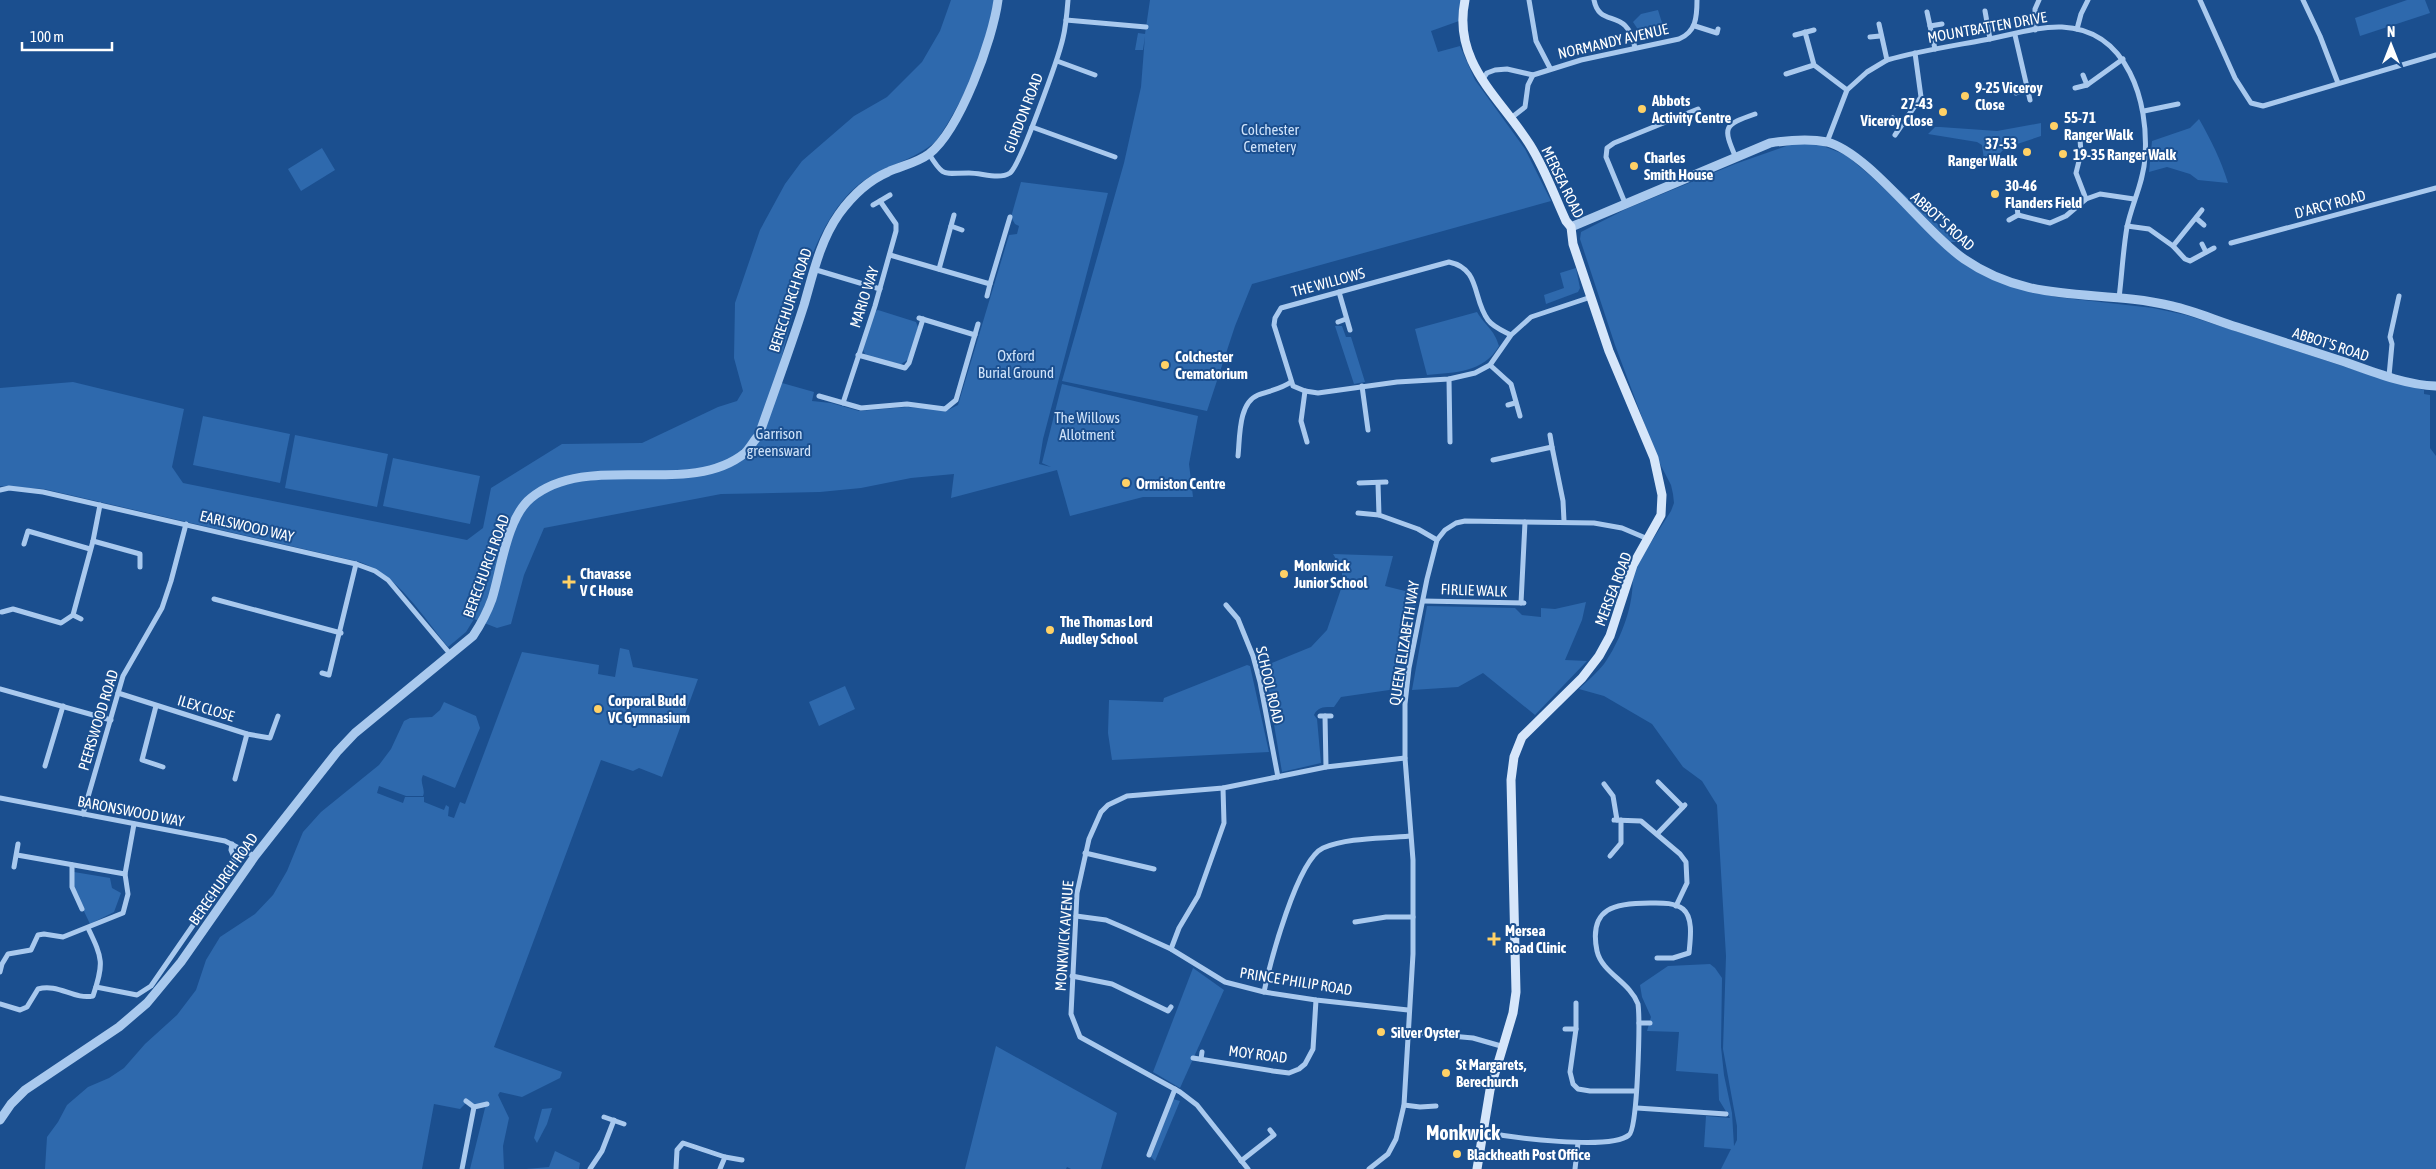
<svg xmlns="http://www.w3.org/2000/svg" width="2436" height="1169" viewBox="0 0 2436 1169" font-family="'Asap Condensed',sans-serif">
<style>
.green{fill:#2e69ad}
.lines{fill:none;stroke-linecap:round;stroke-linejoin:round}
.minor{stroke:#a9c9ee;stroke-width:5}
.tertiary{stroke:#a9c9ee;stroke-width:9}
.secondary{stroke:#d6e6fa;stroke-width:9}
.poi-dot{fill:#ffd166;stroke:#1b4f8f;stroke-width:2}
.labels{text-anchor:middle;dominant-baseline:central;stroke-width:4;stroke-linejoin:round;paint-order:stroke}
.street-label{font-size:15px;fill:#fff;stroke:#1b4f8f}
.poi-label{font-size:15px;font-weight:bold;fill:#fff;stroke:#1b4f8f;text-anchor:start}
.park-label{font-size:15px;fill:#cfe3fa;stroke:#1b4f8f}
.district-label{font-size:20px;font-weight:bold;fill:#fff;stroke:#1b4f8f}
</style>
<rect width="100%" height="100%" fill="#1b4f8f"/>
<g class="green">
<path d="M951,0H996C988,48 964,100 937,140C914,162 881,165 857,186C808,227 793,321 775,381L814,392L812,401L831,403L859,411L907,407L948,410L958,405L1009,235L1017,234L1019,226L1015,224L1011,217L1021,182L1108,193L1043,439L1039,464L1051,467L1042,463L1062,384L1198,416L1189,464L1193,497H1143L1070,516L1057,470L951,498L954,474L911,478L861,488L820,492L721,494L544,528L524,575L511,624L497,628L474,619L466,632L448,647C422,616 399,576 360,562L44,489L0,486V388L73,382L184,409L172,467L183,483L467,540L483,528L491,488L562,444L642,443L718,407L737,401L743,391L734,358L735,303L760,230L785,184L802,161L854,116L887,97L922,62L940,31Z"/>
<path d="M1150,0H1463L1459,21L1431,31L1438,52L1460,46L1475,80L1525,149L1551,201L1252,284L1235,326L1207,411L1062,381L1124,163L1141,87L1145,36L1143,50H1135L1138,33L1145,34Z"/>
<path d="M2407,0H2425L2430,13L2360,36L2355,18Z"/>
<path d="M1658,10L1664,29L1640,39L1639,31L1633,22L1641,14Z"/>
<path d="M2199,119C2211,140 2221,160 2228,183L2198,180L2190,174L2167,167L2149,172L2152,141L2190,128Z"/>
<path d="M2041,123V136C2030,140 2019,143 2008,147C1997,152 2002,159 1984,160L1982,145L1977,142L1928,134L1935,127H1940L1997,131Z"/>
<path d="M1792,144H1818L1846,155L1872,177L1932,234L2021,289L2056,297L2153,308L2186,315L2364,373L2424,390V394L2430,395V448L2436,456V1169H1721L1731,1149L1704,1147L1706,1116L1730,1118L1719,1100L1718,1074L1676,1071L1679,1032L1647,1031L1651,1017L1642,997L1640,985L1668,966L1710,964L1715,968L1722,978L1721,1047L1724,1075L1732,1113L1734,1146L1737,1140V1126L1723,1049L1726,956L1717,805L1702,781L1683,767L1652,724L1604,696L1579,689C1587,681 1597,673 1604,664C1621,640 1636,601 1632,572L1671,511L1674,503L1673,494L1671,485L1658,460L1615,345L1580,239L1581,232L1626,209L1735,164Z"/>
<path d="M322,148L335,170L301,191L288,169Z"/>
<path d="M1884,177L1958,242H1950Z"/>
<path d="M1576,268L1580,288L1578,292L1546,304L1544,295L1564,288L1560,273Z"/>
<path d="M878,310L916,322L918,327L909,359L898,366L866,356L862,348L872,312Z"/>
<path d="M1477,312C1486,327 1494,329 1499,346C1483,373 1456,372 1427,375L1415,329Z"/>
<path d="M1335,326H1342L1346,337H1351L1365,382L1354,384Z"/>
<path d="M203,416L290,434L280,483L193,465Z"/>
<path d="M295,435L388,454L377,507L285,488Z"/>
<path d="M393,458L480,476L470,524L383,506Z"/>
<path d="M1333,554L1393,556L1385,586L1417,594V596C1414,612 1405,681 1396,689L1341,697L1334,707C1326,707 1318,706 1314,715L1317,719L1321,763L1282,772L1267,683L1261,670L1262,667L1311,647L1327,630L1342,586V569Z"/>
<path d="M1586,602L1582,620L1565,660L1587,661L1535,715L1483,673L1458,687L1412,690L1427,606L1515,608L1522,615L1541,617V608L1555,609Z"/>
<path d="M620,648L629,650L633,667L698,679L662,777L639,768L633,771L601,760L494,1047L562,1072L560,1078L522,1097L500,1092L498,1095L509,1118L503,1146L504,1169H470L486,1104L479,1107L468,1101L460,1109L434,1104L422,1169H45L47,1137L58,1122L67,1105L88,1087L109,1078L124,1068L145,1044L177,1015L196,990L206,960L220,937L255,914L273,895L287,871L303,832L321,812L379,765L391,749L404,721L410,718L432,717L440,710L444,702L476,716L480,728L455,788L423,775C419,783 426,789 423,796H406L379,786L377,793L403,803L405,797H424V802L444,810L446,805L449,807L448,816L454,818L460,802L465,804L522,652L599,665L598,674L615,677Z"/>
<path d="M1247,665L1250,666L1269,752L1112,760L1108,733L1109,700L1163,702L1164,698Z"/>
<path d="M845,686L855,709L819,726L809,702Z"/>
<path d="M74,872L110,878L112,888L121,893L114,912L90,924L72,886Z"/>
<path d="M1193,968L1224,990L1180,1088L1153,1072Z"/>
<path d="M996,1046L1117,1113L1101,1169H1071L1067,1167L1066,1169H965Z"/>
<path d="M1173,1099L1180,1101L1155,1161L1151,1157Z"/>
<path d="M552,1108L547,1124L537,1143L534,1138L542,1109Z"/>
<path d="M555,1151L580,1163L579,1169H526L549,1167Z"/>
</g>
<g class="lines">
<g class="minor">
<path d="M1529,0L1536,41L1550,68"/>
<path d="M1594,0C1600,30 1627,5 1635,48"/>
<path d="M2200,0L2235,78L2251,103L2263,106L2436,55"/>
<path d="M2303,0L2320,36L2338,83"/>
<path d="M1985,11L1990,39"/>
<path d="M1927,12L1935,49"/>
<path d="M1066,20L1146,27"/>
<path d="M1879,24L1887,60"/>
<path d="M1695,26L1717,33L1718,29"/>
<path d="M1930,26L1942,24"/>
<path d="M2077,29L2081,14L2088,0"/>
<path d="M2035,30V9L2039,0"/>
<path d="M1805,32L1814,65L1847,90"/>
<path d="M1795,35L1814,30"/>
<path d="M2015,35L2030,100"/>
<path d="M1870,37L1880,36"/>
<path d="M1057,61L1095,75"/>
<path d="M1786,74L1814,65"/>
<path d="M2083,75L2087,85"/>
<path d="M1482,80L1487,73L1495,70L1507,69L1533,75L1581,60L1679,39C1696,32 1697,17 1697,0"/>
<path d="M2075,88L2087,85L2123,59"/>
<path d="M2016,93L2026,89"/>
<path d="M2144,111L2178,104"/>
<path d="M1511,118L1525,107L1528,85L1533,75"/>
<path d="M1893,118L1902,124"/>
<path d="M1032,127L1115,157"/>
<path d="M1895,135L1921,97L1915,53"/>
<path d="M2072,135L2080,139L2081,153L2076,173L2086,199"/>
<path d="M2080,139L2087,135"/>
<path d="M1827,142L1847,90L1867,72L1887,60C1919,51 1952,46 1984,40C2008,36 2037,26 2062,27C2128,30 2149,102 2145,157C2144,181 2132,203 2127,227C2123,250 2122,274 2119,298"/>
<path d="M929,154C944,178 943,173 969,173C982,173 999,180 1010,173C1020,166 1059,56 1063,38C1066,26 1067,13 1068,0"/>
<path d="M1736,158C1722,126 1724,125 1755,114"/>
<path d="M880,201L890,195"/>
<path d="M1625,203L1606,157L1607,148L1614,143L1698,109L1701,115"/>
<path d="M2017,207L2018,215"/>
<path d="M2196,218L2204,225"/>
<path d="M2009,220L2018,215L2050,223L2066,216L2086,199L2100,194L2134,199"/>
<path d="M951,226L962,230"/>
<path d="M2127,226L2149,229L2173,246L2202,210"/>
<path d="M2231,243L2436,188"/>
<path d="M2202,244L2206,252"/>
<path d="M2173,246L2185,259L2190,261L2214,248"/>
<path d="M890,255L990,284L1010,217"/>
<path d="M813,269L880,289"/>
<path d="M939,269L954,215"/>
<path d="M1339,292L1350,330"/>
<path d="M987,296L990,284"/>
<path d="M919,318L975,335"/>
<path d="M1338,322L1346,319"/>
<path d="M1511,335C1503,331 1493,327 1488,320C1472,298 1481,269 1449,262L1281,308L1275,318L1274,325L1293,386L1305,391L1318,393L1397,382L1449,379L1475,373L1490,365L1511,335L1531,317L1591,297"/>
<path d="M858,355L905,368L909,363L923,319"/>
<path d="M1490,365L1511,384L1520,416"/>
<path d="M2389,376L2392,344L2390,337L2399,296"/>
<path d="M1449,379L1450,442"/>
<path d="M1362,386L1368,430"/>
<path d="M1305,391L1301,421L1307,442"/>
<path d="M819,396L861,408L907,404L945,409L956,400L978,324"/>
<path d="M843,403L875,306L896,231V224L880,201L873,205"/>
<path d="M1508,405L1515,403"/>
<path d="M1550,435L1552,447"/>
<path d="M1238,456C1240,438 1238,403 1258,395C1269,391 1281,389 1291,382"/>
<path d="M1493,460L1552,447L1563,501L1564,521"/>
<path d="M1359,483L1386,482"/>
<path d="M1378,483L1379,515L1418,529L1437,540"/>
<path d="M0,490L9,488L43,492L356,564L375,571L388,580L451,655"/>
<path d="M1358,513L1379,515"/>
<path d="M93,541L140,554V567"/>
<path d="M24,544L28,531L90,549"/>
<path d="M214,599L341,633"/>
<path d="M1423,601L1524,603"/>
<path d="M1521,603L1525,522"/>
<path d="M1226,605L1238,619L1253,656L1260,682L1278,777"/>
<path d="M2,612L13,609L61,623L73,615L93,541L100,505"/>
<path d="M73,615L81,619"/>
<path d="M322,673L329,675L356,564"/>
<path d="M0,689L111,720"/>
<path d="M118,693L247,734L270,738L278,716"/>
<path d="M156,706L142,760L163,767"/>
<path d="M1320,716H1331"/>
<path d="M1325,716L1326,767"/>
<path d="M45,766L63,706"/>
<path d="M235,779L247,734"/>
<path d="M1658,782L1683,807"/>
<path d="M1604,784L1613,796L1617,820"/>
<path d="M0,798L225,841L255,856"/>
<path d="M83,814L123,676L162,608L171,581L186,524"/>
<path d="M1614,820L1641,821L1680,854L1686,862L1687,883L1676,906"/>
<path d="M1658,833L1685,805"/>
<path d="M1085,853L1154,869"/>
<path d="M17,855L125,874"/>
<path d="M1610,856L1621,843V820"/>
<path d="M72,865V887L82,909"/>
<path d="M14,867L18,844"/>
<path d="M1076,916L1106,920L1127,929L1171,949L1225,982L1264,992L1316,1000L1408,1010"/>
<path d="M1355,922L1386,917H1413"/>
<path d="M1171,949L1179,928L1198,896L1224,823L1223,788"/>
<path d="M0,972L2,964L8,954L31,950L38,935L44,934L63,937L123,913L128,894L125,874L134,824"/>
<path d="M1072,976L1112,984L1168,1011L1171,1007"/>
<path d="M96,987L137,995L151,986L234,866V857L231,850L232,844"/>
<path d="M1264,992C1270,963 1297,860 1323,848C1350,837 1382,839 1410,836"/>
<path d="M1576,1003V1029L1570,1072L1573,1084L1578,1089L1590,1091H1635"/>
<path d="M0,1004L20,1010L27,1007L38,989C58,983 74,1000 93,996C104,963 103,959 88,928"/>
<path d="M1639,1023H1650"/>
<path d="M1565,1029H1576"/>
<path d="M1407,1032L1473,1038L1501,1046"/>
<path d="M1193,1058L1273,1071L1289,1073L1299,1069L1305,1064L1313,1049L1316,1000"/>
<path d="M1201,1059L1202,1052"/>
<path d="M466,1101L474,1107"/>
<path d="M1404,1105L1420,1107L1436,1106"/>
<path d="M1637,1108L1726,1114"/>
<path d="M604,1117L624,1124"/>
<path d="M1483,1132C1509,1137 1610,1151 1629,1135C1638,1129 1640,1020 1638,1004C1630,982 1602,973 1597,951C1588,907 1616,903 1650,903C1660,903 1674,902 1683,909C1694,918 1690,941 1689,953L1673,958H1657"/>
<path d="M1149,1155L1175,1089"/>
<path d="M725,1157L742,1160"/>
<path d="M1241,1161L1274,1135L1270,1130"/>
<path d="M462,1169L474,1107L487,1104"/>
<path d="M590,1169L602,1151L614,1120"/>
<path d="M676,1169L677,1150L683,1143L725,1157L720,1169"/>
<path d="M1248,1169L1197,1105L1180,1092L1080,1037L1071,1014L1077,893L1089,839L1101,812L1108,805L1127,796L1223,788L1326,767L1405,758"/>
<path d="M1369,1169L1388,1154L1396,1139L1404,1105L1413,954V860L1405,758V704L1409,668L1427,579L1437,540L1445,530L1456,523L1465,521L1594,523L1622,528L1648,539"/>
<path d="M1575,1169L1578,1143"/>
</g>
<g class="tertiary">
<path d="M1571,227L1770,143C1789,140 1808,138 1827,142C1868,152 1925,232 1964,259C2032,306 2097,288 2172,306C2194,311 2215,320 2237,327C2273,339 2309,350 2345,362C2373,372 2406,385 2436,386"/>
<path d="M0,1120L11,1104L25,1090L119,1027L147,1003L181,962L255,856L337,752L355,733L473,636C481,624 487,613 492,599C501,570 507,517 531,498C589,450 688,499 745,453C750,448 754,440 759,435C774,392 790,349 804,305C813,274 820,241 839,214C852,196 867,181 888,172C901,166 917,163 929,154C960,130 993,39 998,0"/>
</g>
<path class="secondary" d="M1465,0C1452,63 1500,97 1530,145C1545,169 1554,195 1566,221L1571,227L1573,244L1609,351L1654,458L1662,495L1661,515L1633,565L1610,636L1599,656L1582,678L1522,737L1514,757L1511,780L1516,992L1513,1013L1490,1090L1477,1169"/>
</g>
<g class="poi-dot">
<circle cx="1965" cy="96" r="5"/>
<circle cx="1642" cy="109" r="5"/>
<circle cx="1943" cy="112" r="5"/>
<circle cx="2054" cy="126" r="5"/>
<circle cx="2027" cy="152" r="5"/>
<circle cx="2063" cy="154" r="5"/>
<circle cx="1634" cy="166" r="5"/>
<circle cx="1995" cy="194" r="5"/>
<circle cx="1165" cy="365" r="5"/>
<circle cx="1126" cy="483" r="5"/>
<circle cx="1284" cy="574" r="5"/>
<path d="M566.5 574.5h5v5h5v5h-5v5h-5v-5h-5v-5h5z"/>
<circle cx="1050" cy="630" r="5"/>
<circle cx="598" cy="709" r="5"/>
<path d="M1491.5 931.5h5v5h5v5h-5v5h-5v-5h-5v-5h5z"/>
<circle cx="1381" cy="1032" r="5"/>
<circle cx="1446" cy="1073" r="5"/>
<circle cx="1457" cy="1154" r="5"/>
</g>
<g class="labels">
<g class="street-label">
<text transform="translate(1987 27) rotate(-10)">MOUNTBATTEN DRIVE</text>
<text transform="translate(1613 41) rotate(-13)">NORMANDY AVENUE</text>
<text transform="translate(1023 113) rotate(-69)">GURDON ROAD</text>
<text transform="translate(1563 182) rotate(64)">MERSEA ROAD</text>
<text transform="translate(2330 204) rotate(-15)">D'ARCY ROAD</text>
<text transform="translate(1943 221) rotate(42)">ABBOT'S ROAD</text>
<text transform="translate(1328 282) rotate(-15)">THE WILLOWS</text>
<text transform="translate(864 297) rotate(-72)">MARIO WAY</text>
<text transform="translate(790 300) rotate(-72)">BERECHURCH ROAD</text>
<text transform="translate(2331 344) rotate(18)">ABBOT'S ROAD</text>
<text transform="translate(247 526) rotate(13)">EARLSWOOD WAY</text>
<text transform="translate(486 566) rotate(-70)">BERECHURCH ROAD</text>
<text transform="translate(1613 589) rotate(-69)">MERSEA ROAD</text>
<text transform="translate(1474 590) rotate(2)">FIRLIE WALK</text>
<text transform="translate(1404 643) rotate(-81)">QUEEN ELIZABETH WAY</text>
<text transform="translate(1270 685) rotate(77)">SCHOOL ROAD</text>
<text transform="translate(206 708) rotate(17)">ILEX CLOSE</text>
<text transform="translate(98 720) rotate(-73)">PEERSWOOD ROAD</text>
<text transform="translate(131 811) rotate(11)">BARONSWOOD WAY</text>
<text transform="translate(223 879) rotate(-55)">BERECHURCH ROAD</text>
<text transform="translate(1064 936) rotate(-86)">MONKWICK AVENUE</text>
<text transform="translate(1296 981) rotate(9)">PRINCE PHILIP ROAD</text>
<text transform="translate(1258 1054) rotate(7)">MOY ROAD</text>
</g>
<g class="poi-label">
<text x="1975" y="87">9-25 Viceroy<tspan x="1975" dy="17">Close</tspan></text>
<text x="1652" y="100">Abbots<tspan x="1652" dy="17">Activity Centre</tspan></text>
<text x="1933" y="103" text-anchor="end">27-43<tspan x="1933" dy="17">Viceroy Close</tspan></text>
<text x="2064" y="117">55-71<tspan x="2064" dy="17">Ranger Walk</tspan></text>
<text x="2017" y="143" text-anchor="end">37-53<tspan x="2017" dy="17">Ranger Walk</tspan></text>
<text x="2073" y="154">19-35 Ranger Walk</text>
<text x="1644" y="157">Charles<tspan x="1644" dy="17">Smith House</tspan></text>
<text x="2005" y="185">30-46<tspan x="2005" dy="17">Flanders Field</tspan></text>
<text x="1175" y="356">Colchester<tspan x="1175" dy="17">Crematorium</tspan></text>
<text x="1136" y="483">Ormiston Centre</text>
<text x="1294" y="565">Monkwick<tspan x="1294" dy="17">Junior School</tspan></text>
<text x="580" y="573">Chavasse<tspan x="580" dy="17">V C House</tspan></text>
<text x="1060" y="621">The Thomas Lord<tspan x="1060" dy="17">Audley School</tspan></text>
<text x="608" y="700">Corporal Budd<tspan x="608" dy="17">VC Gymnasium</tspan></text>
<text x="1505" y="930">Mersea<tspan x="1505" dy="17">Road Clinic</tspan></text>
<text x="1391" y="1032">Silver Oyster</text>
<text x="1456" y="1064">St Margarets,<tspan x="1456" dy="17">Berechurch</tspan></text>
<text x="1467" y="1154">Blackheath Post Office</text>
</g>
<g class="park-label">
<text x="1270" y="129">Colchester<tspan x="1270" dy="17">Cemetery</tspan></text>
<text x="1016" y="355">Oxford<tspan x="1016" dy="17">Burial Ground</tspan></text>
<text x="1087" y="417">The Willows<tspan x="1087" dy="17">Allotment</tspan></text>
<text x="779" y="433">Garrison<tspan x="779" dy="17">greensward</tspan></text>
</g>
<g class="district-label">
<text x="1463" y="1132">Monkwick</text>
</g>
</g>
<g transform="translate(2391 45)" stroke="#1b4f8f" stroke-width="4" paint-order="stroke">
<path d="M0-4L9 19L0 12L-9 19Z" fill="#ffffff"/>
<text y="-8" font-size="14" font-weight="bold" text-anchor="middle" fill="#ffffff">N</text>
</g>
<path d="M22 42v8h90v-8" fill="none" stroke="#ffffff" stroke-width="2.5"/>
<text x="30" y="42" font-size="15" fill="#ffffff" stroke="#1b4f8f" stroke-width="4" paint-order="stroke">100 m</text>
</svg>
